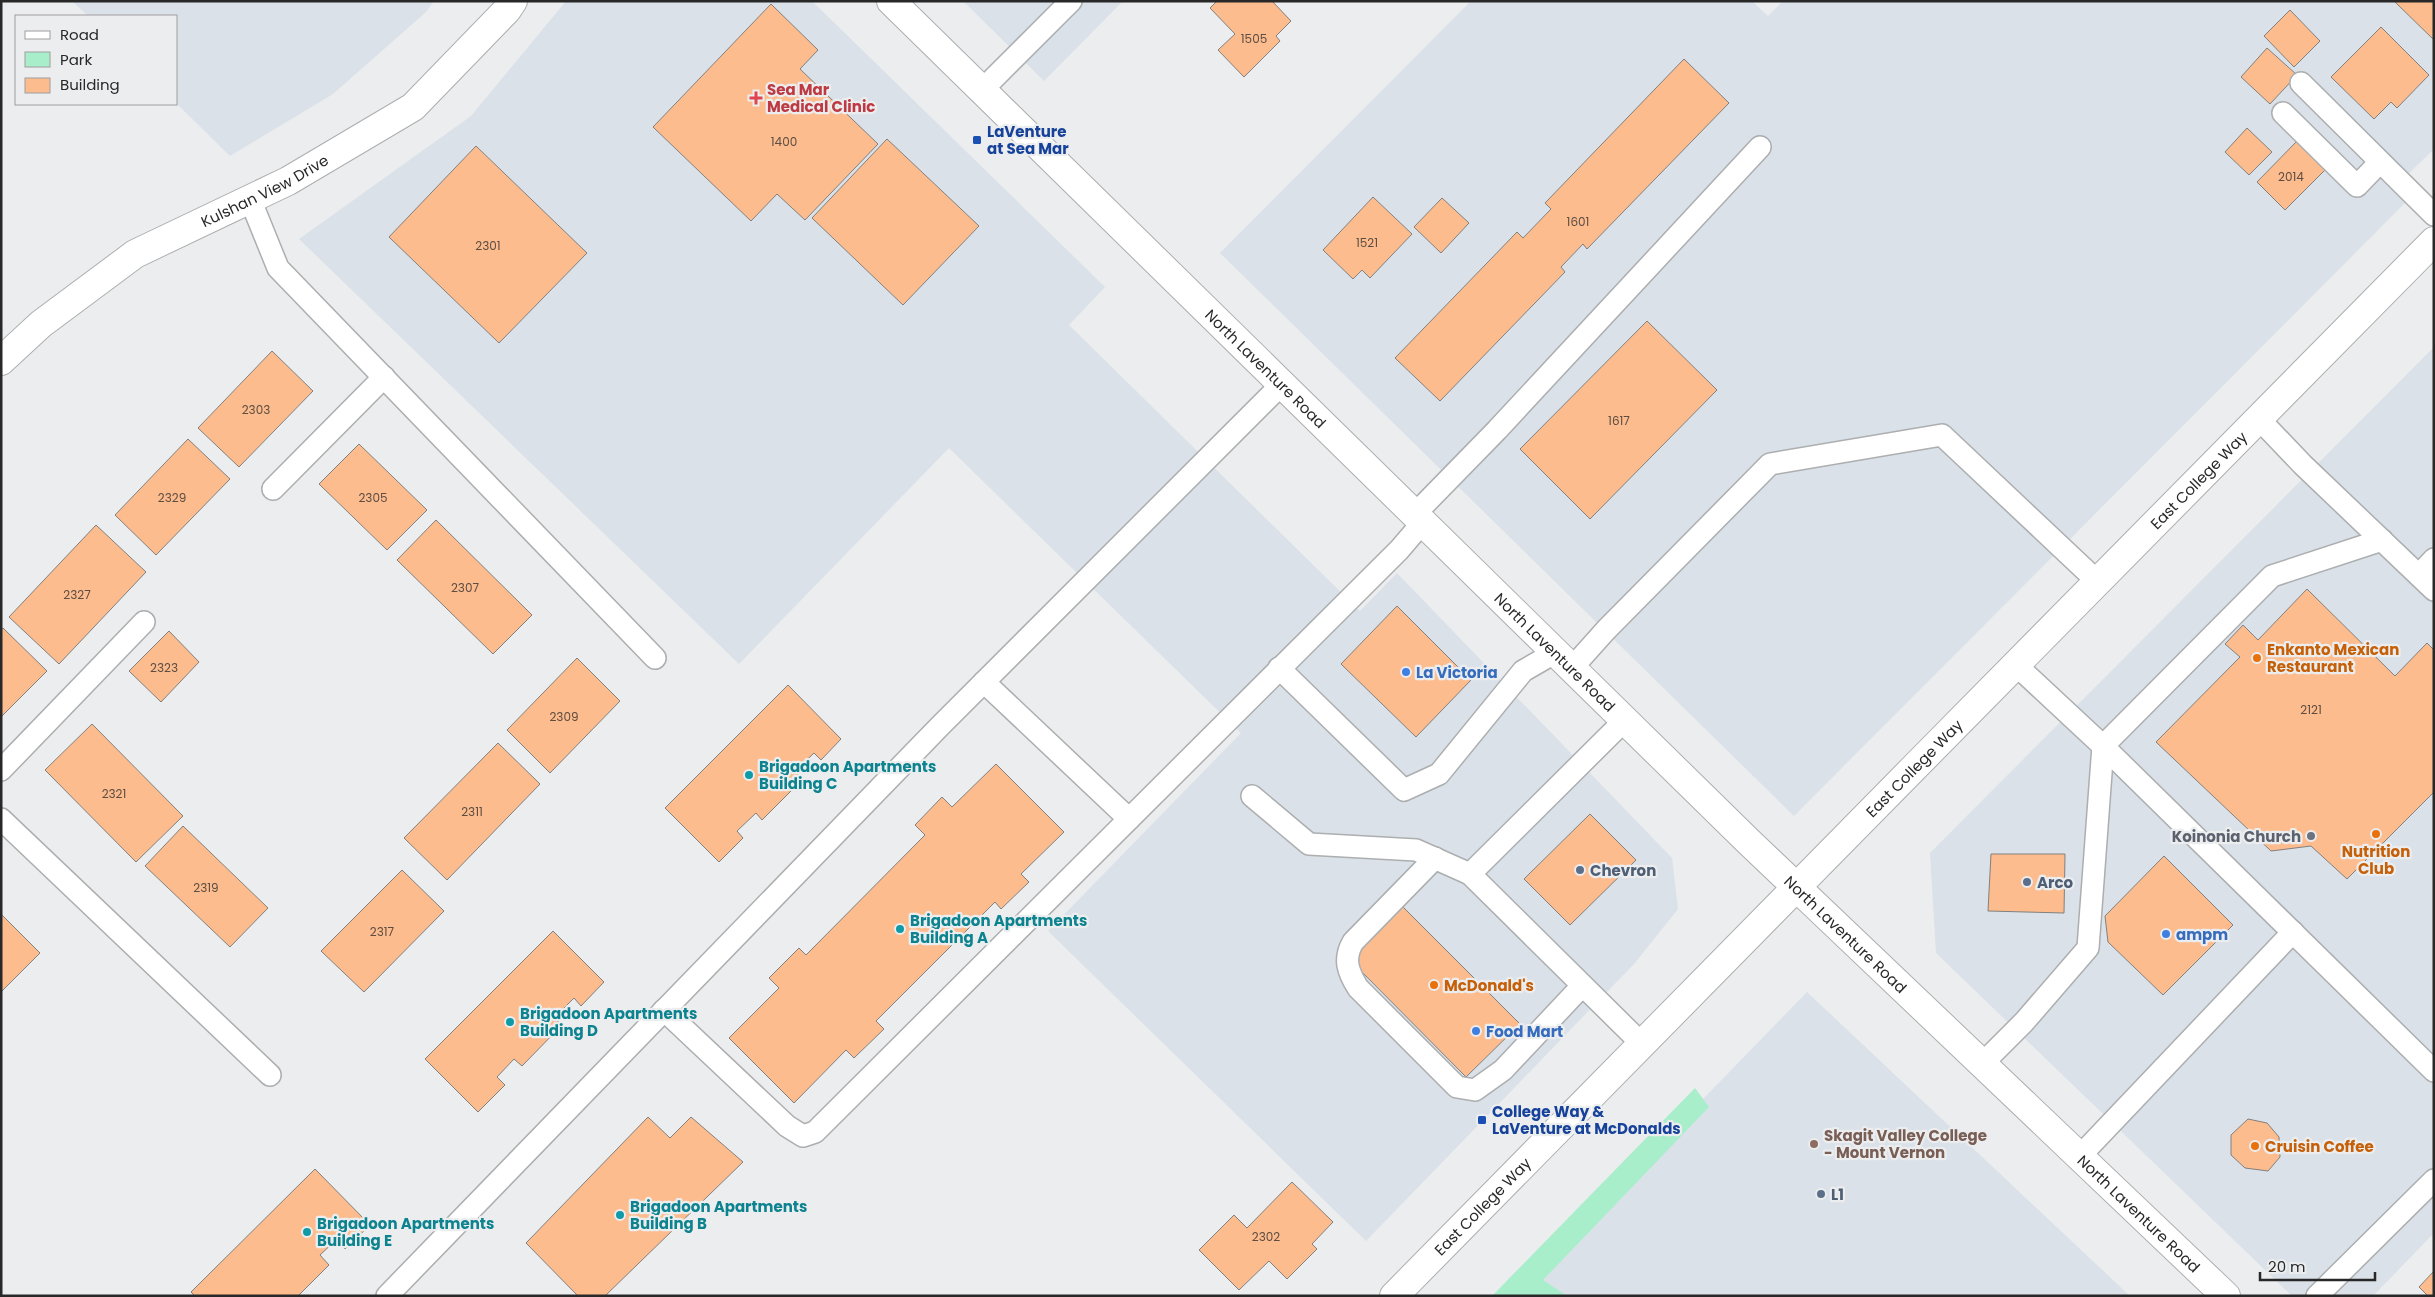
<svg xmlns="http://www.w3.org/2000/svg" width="2435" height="1297" viewBox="0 0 2435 1297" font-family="Poppins,sans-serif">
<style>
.built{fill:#dae1e8}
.green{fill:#a9eeca}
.building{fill:#fdbc8d;stroke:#81807f}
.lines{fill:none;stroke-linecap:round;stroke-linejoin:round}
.lane-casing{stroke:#acaeaf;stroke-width:24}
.street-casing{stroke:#acaeaf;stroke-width:30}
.secondary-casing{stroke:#acaeaf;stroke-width:30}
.lane{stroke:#fff;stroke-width:21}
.street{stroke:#fff;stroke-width:28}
.secondary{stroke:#fff;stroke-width:28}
.health-dot{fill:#e0444e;stroke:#ecedef;stroke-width:2}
.transit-dot{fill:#1a4fb4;stroke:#ecedef;stroke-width:2}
.food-dot{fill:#e8710a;stroke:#ecedef;stroke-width:2}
.shop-dot{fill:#3f7fe0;stroke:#ecedef;stroke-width:2}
.culture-dot{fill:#0f9aa8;stroke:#ecedef;stroke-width:2}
.worship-dot{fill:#6b7280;stroke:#ecedef;stroke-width:2}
.service-dot{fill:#5c6f8a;stroke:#ecedef;stroke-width:2}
.education-dot{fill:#8d6e63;stroke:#ecedef;stroke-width:2}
.labels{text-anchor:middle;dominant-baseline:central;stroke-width:4.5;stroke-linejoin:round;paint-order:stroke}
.number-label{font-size:12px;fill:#5d4d42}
.health-label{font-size:15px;font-weight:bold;fill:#be3a42;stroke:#ecedef;text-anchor:start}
.transit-label{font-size:15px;font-weight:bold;fill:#164399;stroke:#ecedef;text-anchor:start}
.street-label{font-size:15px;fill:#282829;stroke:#ecedef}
.food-label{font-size:15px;font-weight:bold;fill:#c56008;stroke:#ecedef;text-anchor:start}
.shop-label{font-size:15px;font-weight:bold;fill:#366cbe;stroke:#ecedef;text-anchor:start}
.culture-label{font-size:15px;font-weight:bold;fill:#0d838f;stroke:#ecedef;text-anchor:start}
.worship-label{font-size:15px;font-weight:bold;fill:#5b616d;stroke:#ecedef;text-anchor:end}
.service-label{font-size:15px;font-weight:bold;fill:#4e5e75;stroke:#ecedef;text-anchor:start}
.education-label{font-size:15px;font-weight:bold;fill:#785e54;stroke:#ecedef;text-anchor:start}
</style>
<rect width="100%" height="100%" fill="#ecedef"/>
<g class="built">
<path d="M72,1H434L426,12L333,94L230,156L176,103V16H88Z"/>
<path d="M566,1H812L1105,287L1069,325L1360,611L1397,573L1672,858L1678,909L1634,964L1366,1241L1048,931L1241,733L949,448L739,664L299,239L471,116Z"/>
<path d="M963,1H1123L1044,81Z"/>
<path d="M1471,1H1752L1768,16L1783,1H2434V149L2395,187L2408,200L1794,816L1220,253Z"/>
<path d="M2434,347V1233L2373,1296H2292L1936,953L1930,853Z"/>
<path d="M1807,992L2130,1296H1512Z"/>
</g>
<path class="green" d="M1695,1088L1709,1107L1543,1280L1567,1296H1492Z"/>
<g class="building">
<path d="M1217,1H1272L1291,21L1276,36L1280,41L1244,77L1218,50L1235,34L1210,8Z"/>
<path d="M2394,1H2434V40Z"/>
<path d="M771,4L818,50L800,69L878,144L805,220L777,194L751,221L653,127Z"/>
<path d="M2290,10L2320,41L2294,67L2264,36Z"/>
<path d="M2381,27L2429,75L2397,108L2391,102L2374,119L2331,77Z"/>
<path d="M2267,48L2297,75L2270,104L2241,77Z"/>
<path d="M1684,59L1729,103L1587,249L1583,244L1561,267L1565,272L1440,401L1395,358L1517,232L1523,238L1551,209L1545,203Z"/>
<path d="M2247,128L2272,152L2249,175L2225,152Z"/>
<path d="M887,139L979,226L903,305L812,218Z"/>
<path d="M2297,141L2326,169L2285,210L2257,182Z"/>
<path d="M476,146L587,253L499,343L389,237Z"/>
<path d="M1373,197L1412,234L1370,278L1362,270L1353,279L1323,250Z"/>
<path d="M1442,198L1469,223L1441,253L1414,227Z"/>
<path d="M1647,321L1717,390L1590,519L1520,449Z"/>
<path d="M272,351L313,391L239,467L198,428Z"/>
<path d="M188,439L230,479L156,555L115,515Z"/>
<path d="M359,444L427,510L387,550L319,484Z"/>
<path d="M436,520L532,615L493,654L397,560Z"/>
<path d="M96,525L146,572L59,664L9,617Z"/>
<path d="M2307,589L2395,676L2427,643L2434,650V792L2347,879L2311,846L2271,851L2156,742L2240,657L2225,644L2243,625L2258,640Z"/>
<path d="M1397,606L1471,680L1416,737L1341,664Z"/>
<path d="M3,628L47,671L1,717V629Z"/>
<path d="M169,631L199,662L161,702L129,671Z"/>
<path d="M577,658L620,701L550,773L507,730Z"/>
<path d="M788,685L841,739L821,760L814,753L795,771L803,779L762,820L756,813L737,831L743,838L719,862L665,808Z"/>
<path d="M92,724L183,816L136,862L45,770Z"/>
<path d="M498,743L540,784L447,880L404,838Z"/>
<path d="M996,764L1064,832L1021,874L1029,882L1001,909L995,902L876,1021L884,1029L854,1058L846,1050L794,1103L729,1038L779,988L769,978L799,948L806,955L925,835L915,825L942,797L952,807Z"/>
<path d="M1590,814L1636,860L1570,925L1524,879Z"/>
<path d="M183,826L268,908L230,947L145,866Z"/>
<path d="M1991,854H2065L2064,913L1988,911Z"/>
<path d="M2164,856L2233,925L2163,995L2108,942L2105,916Z"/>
<path d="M402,870L444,911L364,992L321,951Z"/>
<path d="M1403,907L1520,1024L1466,1077L1356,966V954Z"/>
<path d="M1,914L40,953L1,992Z"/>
<path d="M553,931L604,982L581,1006L574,998L554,1018L562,1025L522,1066L514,1059L497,1077L505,1085L478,1112L425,1059Z"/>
<path d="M648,1117L670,1138L691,1117L743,1162L605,1296H578L526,1243Z"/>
<path d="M2248,1119L2267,1123L2279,1137L2280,1157L2268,1171L2245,1168L2231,1155V1135Z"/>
<path d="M315,1169L370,1225L345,1249L336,1240L320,1255L329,1265L298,1296H195L191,1292Z"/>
<path d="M1292,1182L1333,1222L1312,1244L1317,1249L1287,1279L1269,1261L1239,1290L1199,1250L1234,1215L1247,1228Z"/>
<path d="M2434,1271V1296H2428L2419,1287Z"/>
</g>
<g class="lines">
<defs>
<g id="lane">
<path d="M2301,83L2434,215"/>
<path d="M982,90L1071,1"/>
<path d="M2283,113L2357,186L2380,162"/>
<path d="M250,199L278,268L655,658"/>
<path d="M2259,419L2303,465L2434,590"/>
<path d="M273,489L384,377"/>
<path d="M1415,514L1497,430L1760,147"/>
<path d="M2419,575L2434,559"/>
<path d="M2016,665L2103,746L2434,1071"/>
<path d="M1279,668L1404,790L1439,774L1523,671L1556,652"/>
<path d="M1572,668L1606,630L1770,464L1942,435L2098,582"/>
<path d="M984,682L1129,819"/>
<path d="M1625,720L1470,874L1641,1043"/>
<path d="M1,770L144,622"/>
<path d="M1252,796L1309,844L1416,850L1470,874"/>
<path d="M1,819L270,1075"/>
<path d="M1435,858L1353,942C1343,959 1348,972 1358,988L1457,1087L1475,1090L1503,1070L1582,986"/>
<path d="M664,1010L787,1126L803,1136L815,1132L1399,550L1423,522"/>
<path d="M1983,1063L2024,1022L2088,948L2103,746L2272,576L2382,540"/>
<path d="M2080,1156L2293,932"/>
<path d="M387,1296L940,726L1282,384"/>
<path d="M2317,1296L2434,1180"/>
</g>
<g id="street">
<path id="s1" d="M1,361L41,324L135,254L288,181L413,107L507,10L513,1"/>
</g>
<g id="secondary">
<path id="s2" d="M891,1L1748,841L2226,1296"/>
<path id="s3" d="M1394,1296C1740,943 2087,593 2434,241"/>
</g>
</defs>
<use href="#lane" class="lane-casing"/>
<use href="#street" class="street-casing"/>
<use href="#secondary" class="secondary-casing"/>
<use href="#lane" class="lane"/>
<use href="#street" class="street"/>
<use href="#secondary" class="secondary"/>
</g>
<path class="health-dot" d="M753.5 90.5h5v5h5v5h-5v5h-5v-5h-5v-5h5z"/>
<g class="transit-dot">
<rect x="972" y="135" width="10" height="10" rx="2.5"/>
<rect x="1477" y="1115" width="10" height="10" rx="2.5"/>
</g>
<g class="food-dot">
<circle cx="2257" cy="658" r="5"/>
<circle cx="2376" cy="834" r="5"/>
<circle cx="1434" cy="985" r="5"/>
<circle cx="2255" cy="1146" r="5"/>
</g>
<g class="shop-dot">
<circle cx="1406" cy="672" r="5"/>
<circle cx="2166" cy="934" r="5"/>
<circle cx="1476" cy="1031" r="5"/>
</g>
<g class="culture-dot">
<circle cx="749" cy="775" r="5"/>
<circle cx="900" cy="929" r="5"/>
<circle cx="510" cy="1022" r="5"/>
<circle cx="620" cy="1215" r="5"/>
<circle cx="307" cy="1232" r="5"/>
</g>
<circle class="worship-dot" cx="2311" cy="836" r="5"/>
<g class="service-dot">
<circle cx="1580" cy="870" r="5"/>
<circle cx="2027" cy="882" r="5"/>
<circle cx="1821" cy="1194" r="5"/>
</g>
<circle class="education-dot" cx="1814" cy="1144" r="5"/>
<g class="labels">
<g class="number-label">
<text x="1254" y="38">1505</text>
<text x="784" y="141">1400</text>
<text x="2291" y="176">2014</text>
<text x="1578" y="221">1601</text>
<text x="1367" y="242">1521</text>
<text x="488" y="245">2301</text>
<text x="256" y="409">2303</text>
<text x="1619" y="420">1617</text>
<text x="172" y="497">2329</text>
<text x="373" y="497">2305</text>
<text x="465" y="587">2307</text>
<text x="77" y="594">2327</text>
<text x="164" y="667">2323</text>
<text x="2311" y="709">2121</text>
<text x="564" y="716">2309</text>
<text x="114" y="793">2321</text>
<text x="472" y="811">2311</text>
<text x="206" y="887">2319</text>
<text x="382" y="931">2317</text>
<text x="1266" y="1236">2302</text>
</g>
<g class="health-label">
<text x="767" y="89">Sea Mar<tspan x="767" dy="17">Medical Clinic</tspan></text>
</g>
<g class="transit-label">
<text x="987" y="131">LaVenture<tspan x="987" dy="17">at Sea Mar</tspan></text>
<text x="1492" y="1111">College Way &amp;<tspan x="1492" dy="17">LaVenture at McDonalds</tspan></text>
</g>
<g class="street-label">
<text stroke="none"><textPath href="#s1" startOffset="316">Kulshan View Drive</textPath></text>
<text stroke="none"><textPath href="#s2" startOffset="525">North Laventure Road</textPath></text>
<text stroke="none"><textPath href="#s3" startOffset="1146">East College Way</textPath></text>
<text stroke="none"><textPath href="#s2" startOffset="930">North Laventure Road</textPath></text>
<text stroke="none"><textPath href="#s3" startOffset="741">East College Way</textPath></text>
<text stroke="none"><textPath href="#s2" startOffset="1335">North Laventure Road</textPath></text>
<text stroke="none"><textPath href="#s3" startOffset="126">East College Way</textPath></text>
<text stroke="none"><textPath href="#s2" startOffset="1740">North Laventure Road</textPath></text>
</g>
<g class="food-label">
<text x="2267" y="649">Enkanto Mexican<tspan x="2267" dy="17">Restaurant</tspan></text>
<text x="2376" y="851" text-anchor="middle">Nutrition<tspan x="2376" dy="17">Club</tspan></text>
<text x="1444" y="985">McDonald's</text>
<text x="2265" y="1146">Cruisin Coffee</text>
</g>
<g class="shop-label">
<text x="1416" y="672">La Victoria</text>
<text x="2176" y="934">ampm</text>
<text x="1486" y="1031">Food Mart</text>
</g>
<g class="culture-label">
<text x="759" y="766">Brigadoon Apartments<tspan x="759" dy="17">Building C</tspan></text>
<text x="910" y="920">Brigadoon Apartments<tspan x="910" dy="17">Building A</tspan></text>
<text x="520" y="1013">Brigadoon Apartments<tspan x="520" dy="17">Building D</tspan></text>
<text x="630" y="1206">Brigadoon Apartments<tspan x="630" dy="17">Building B</tspan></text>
<text x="317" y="1223">Brigadoon Apartments<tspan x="317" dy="17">Building E</tspan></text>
</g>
<g class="worship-label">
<text x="2301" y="836">Koinonia Church</text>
</g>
<g class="service-label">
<text x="1590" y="870">Chevron</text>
<text x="2037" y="882">Arco</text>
<text x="1831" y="1194">L1</text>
</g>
<g class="education-label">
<text x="1824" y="1135">Skagit Valley College<tspan x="1824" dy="17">- Mount Vernon</tspan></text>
</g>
</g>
<rect width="2435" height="1297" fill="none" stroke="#282829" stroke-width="5"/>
<rect x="15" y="15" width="162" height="90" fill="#ecedef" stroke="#9e9ea0"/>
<rect x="25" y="31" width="25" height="8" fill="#ffffff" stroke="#9e9ea0"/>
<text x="60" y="40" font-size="15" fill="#282829">Road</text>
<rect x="25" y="52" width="25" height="15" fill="#a9eeca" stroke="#9e9ea0"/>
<text x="60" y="65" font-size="15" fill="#282829">Park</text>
<rect x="25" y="78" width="25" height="15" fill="#fdbc8d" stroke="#9e9ea0"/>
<text x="60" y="90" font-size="15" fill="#282829">Building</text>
<path d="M2260 1272v8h115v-8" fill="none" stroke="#282829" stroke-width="2.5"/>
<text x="2268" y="1272" font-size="15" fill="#282829" stroke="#ecedef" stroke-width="4" paint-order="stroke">20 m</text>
</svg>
